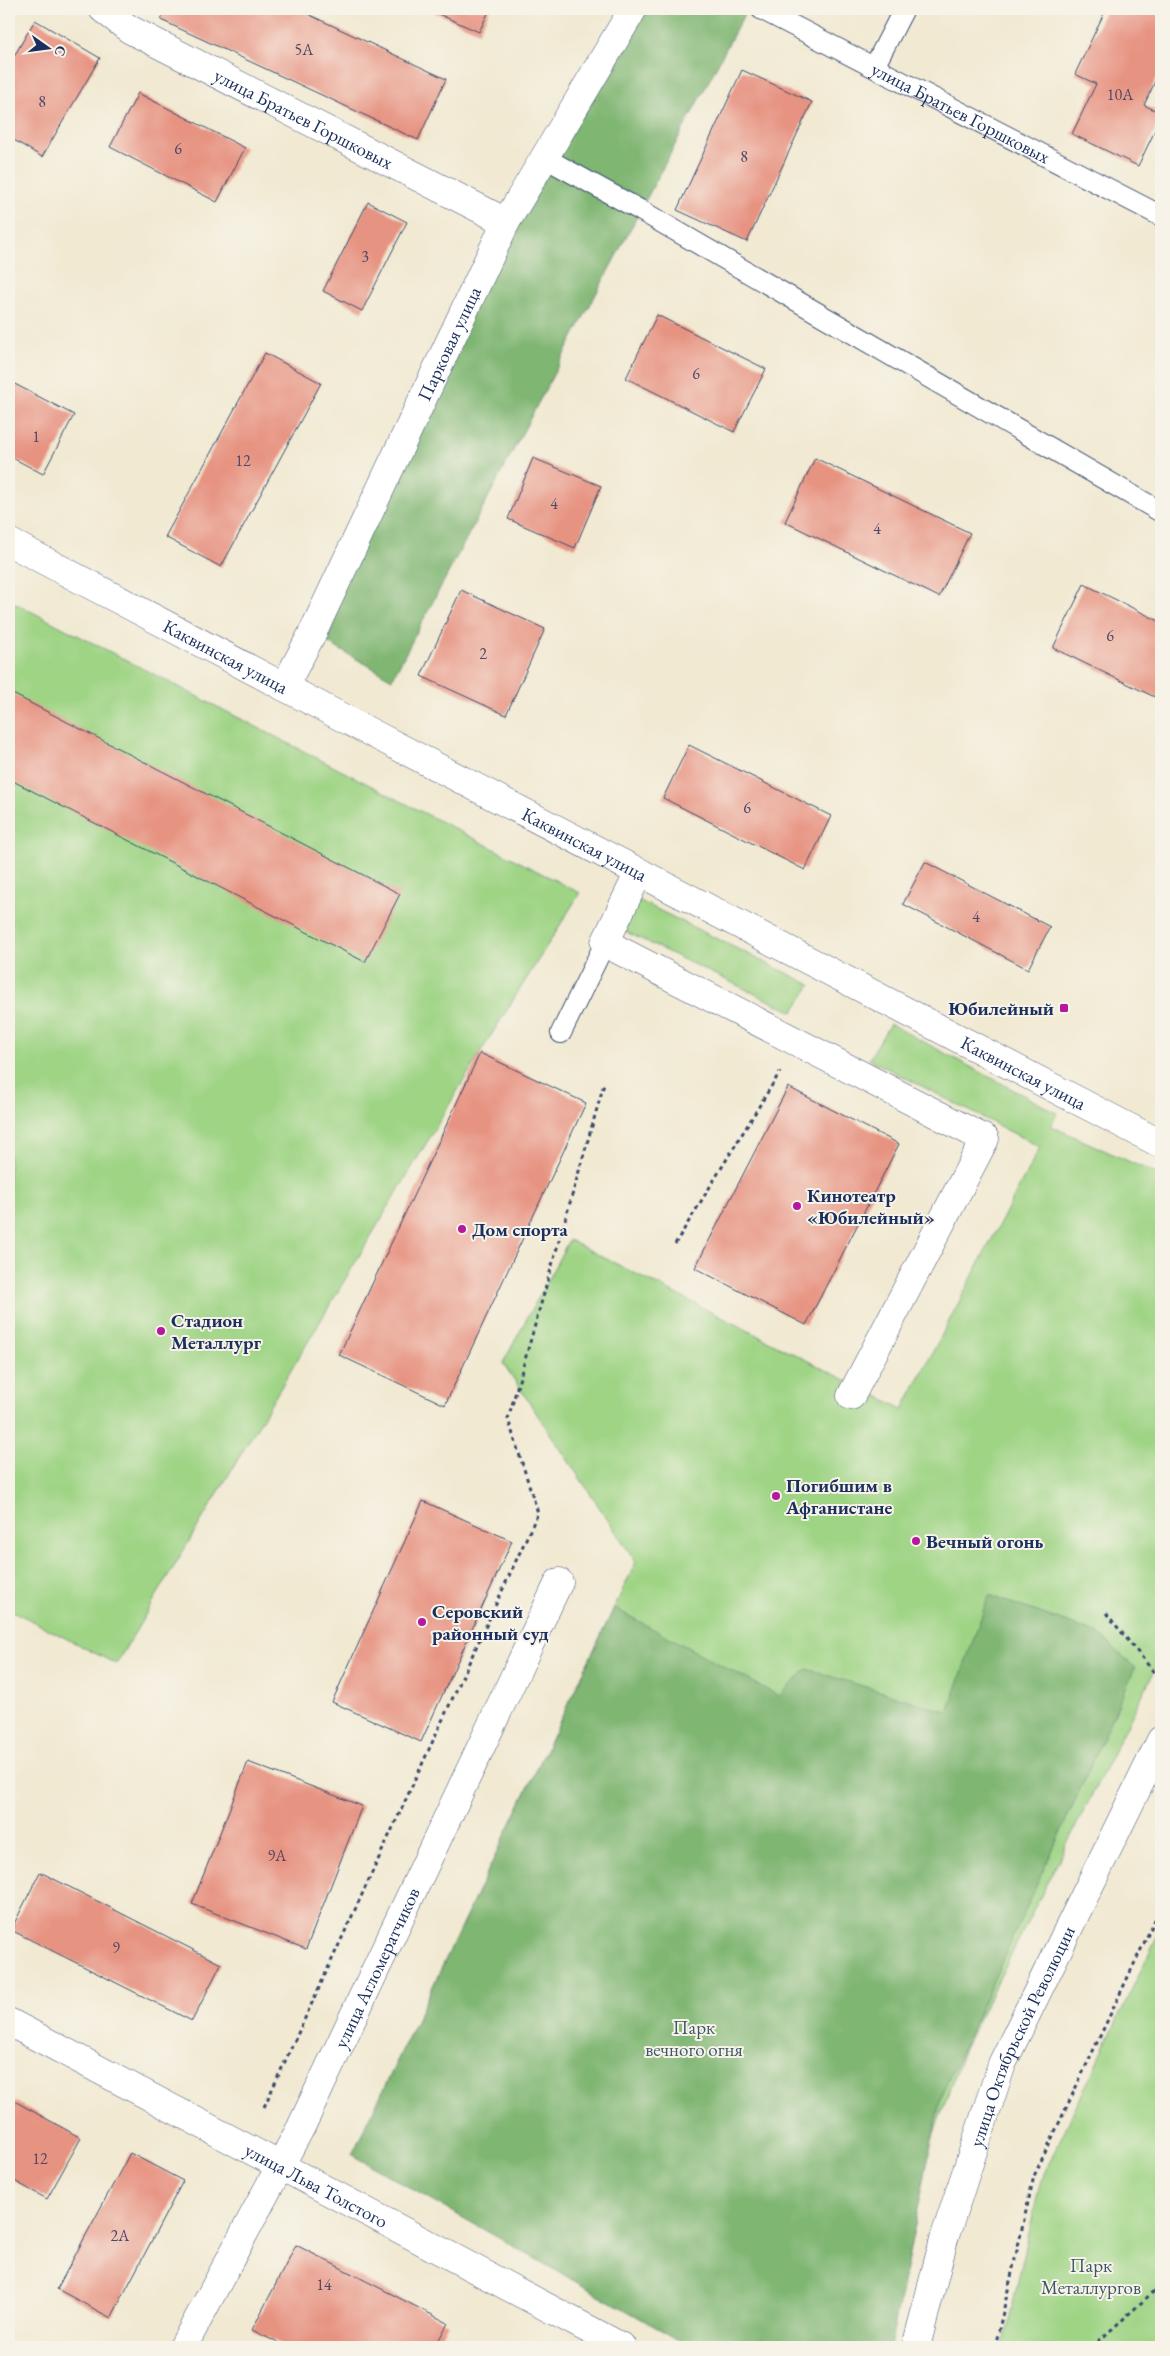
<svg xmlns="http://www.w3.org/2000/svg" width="1170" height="2356" viewBox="0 0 1170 2356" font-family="'EB Garamond',serif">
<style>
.green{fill:#9fd485;stroke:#5d8272}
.forest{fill:#7fb672;stroke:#4d7268}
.building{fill:#e79381}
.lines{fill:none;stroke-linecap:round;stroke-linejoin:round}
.lane-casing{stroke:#3b4b6f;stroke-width:22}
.street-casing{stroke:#3b4b6f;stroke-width:29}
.secondary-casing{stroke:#3b4b6f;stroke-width:29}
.primary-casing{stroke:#3b4b6f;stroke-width:29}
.path{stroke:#3b4b6f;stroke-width:3;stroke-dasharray:4 4;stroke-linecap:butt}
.lane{stroke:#fff;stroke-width:20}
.street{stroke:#fff;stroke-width:28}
.secondary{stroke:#fff;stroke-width:28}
.primary{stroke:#fff;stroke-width:28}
.poi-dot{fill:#b5179e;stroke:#f7f3e8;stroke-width:2}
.labels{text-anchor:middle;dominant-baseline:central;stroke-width:4;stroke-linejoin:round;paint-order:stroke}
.number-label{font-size:16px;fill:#4e4867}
.street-label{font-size:19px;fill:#1b2f5e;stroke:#f7f3e8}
.poi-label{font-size:19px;font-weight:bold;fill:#1b2f5e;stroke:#f7f3e8;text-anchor:start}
.park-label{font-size:19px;fill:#3c5868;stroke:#f7f3e8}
</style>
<rect width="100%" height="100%" fill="#f7f3e8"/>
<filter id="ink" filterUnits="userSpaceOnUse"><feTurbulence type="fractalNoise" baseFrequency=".02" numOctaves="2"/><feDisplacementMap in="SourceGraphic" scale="10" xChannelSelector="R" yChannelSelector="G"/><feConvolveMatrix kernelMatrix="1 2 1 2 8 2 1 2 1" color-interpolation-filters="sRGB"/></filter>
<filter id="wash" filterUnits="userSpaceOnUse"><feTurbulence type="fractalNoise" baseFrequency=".0096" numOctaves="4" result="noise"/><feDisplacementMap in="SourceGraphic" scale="20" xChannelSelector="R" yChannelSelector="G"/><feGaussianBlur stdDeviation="1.12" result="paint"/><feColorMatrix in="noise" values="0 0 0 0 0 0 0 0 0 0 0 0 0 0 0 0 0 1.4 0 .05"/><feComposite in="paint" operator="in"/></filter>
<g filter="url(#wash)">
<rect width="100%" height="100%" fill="#f1e9d2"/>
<g class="green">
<path d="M9,600L580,893L480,1053L116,1664L9,1609Z"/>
<path d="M636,899L811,985L793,1012L622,930Z"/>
<path d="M890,1024L1057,1113L1051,1126L1161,1176V1658L964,2048L859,2347H733L352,2155L636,1562L503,1363L569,1240L903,1409L1040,1147L869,1059Z"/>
<path d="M1161,1928V2347H1003L1041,2180Z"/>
</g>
<g class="forest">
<path d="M633,9H747L392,679L312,634L506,222Z"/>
<path d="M989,1595L1099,1634L1135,1668L941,2096L890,2347H779L762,2338L752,2347H691L352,2155L614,1608L779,1696L807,1669L948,1712Z"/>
</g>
<g id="blocks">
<g class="building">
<path d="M167,9H297L446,79L418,140L161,20Z"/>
<path d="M427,9H490L479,32Z"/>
<path d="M1106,9H1161V69L1144,105L1161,113V118L1138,166L1072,134L1096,84L1075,74Z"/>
<path d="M35,20L100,58L42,157L9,137V65Z"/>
<path d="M742,70L812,102L747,242L677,210Z"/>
<path d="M138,93L245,148L217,202L110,147Z"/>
<path d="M368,202L407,222L362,311L323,291Z"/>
<path d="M657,315L766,369L734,432L626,378Z"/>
<path d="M265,353L321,383L221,567L165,537Z"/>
<path d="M9,381L74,415L43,474L9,456Z"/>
<path d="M533,458L601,486L575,548L508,519Z"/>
<path d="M815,458L970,533L939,597L785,522Z"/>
<path d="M1084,584L1161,622V700L1053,648Z"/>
<path d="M461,590L545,629L506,715L421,676Z"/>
<path d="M9,692L400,894L365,962L9,779Z"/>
<path d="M689,745L831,816L805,870L663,798Z"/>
<path d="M925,862L1050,927L1028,969L903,904Z"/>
<path d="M480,1053L586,1103L445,1405L339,1355Z"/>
<path d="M788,1087L899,1144L806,1325L695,1268Z"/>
<path d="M423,1501L512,1541L421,1742L332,1702Z"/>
<path d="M248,1762L362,1806L306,1949L192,1904Z"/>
<path d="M40,1872L221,1964L192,2021L11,1930Z"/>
<path d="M9,2098L81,2138L47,2199L9,2178Z"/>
<path d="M130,2153L183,2181L111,2318L57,2289Z"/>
<path d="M296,2245L448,2323L435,2347H286L252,2330Z"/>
</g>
</g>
</g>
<g filter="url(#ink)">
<use href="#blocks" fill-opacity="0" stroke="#3b4b6f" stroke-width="1"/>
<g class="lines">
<defs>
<g id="lane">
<path id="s1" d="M761,9L1161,216"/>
<path d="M874,67L904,9"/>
<path d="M545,158L640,210L1161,512"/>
<path d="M561,1033L605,943"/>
</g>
<g id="street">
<path id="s2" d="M103,9L129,29L506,222"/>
<path id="s3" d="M284,687L312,634L506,222L633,9"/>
<path d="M639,872L605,943L985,1139L851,1396"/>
<path id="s4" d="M9,2022L622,2347"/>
<path id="s5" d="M183,2347L301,2127L559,1582"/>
</g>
<g id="secondary">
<path id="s6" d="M916,2347L944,2239L1002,2064L1161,1740"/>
</g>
<g id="primary">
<path id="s7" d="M9,542L366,730L1161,1144"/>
</g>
</defs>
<use href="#lane" class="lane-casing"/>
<use href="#street" class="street-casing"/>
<use href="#secondary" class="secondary-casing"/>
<use href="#primary" class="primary-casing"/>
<g class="path">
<path d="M675,1244L780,1072"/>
<path d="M1106,1613L1161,1681"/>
<path d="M264,2107L538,1513L508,1419L604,1084"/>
<path d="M995,2347L1034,2176L1161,1907"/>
<path d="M1092,2347L1161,2285"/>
</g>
<use href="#lane" class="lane"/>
<use href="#street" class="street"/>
<use href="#secondary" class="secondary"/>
<use href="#primary" class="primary"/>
</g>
</g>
<g class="poi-dot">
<rect x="1059" y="1003" width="10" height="10" rx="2.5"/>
<circle cx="797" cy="1206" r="5"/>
<circle cx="462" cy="1229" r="5"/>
<circle cx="161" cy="1331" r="5"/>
<circle cx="776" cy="1496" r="5"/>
<circle cx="916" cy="1541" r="5"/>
<circle cx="422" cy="1622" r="5"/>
</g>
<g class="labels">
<g class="number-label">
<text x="304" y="49">5А</text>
<text x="1120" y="94">10А</text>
<text x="42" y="101">8</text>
<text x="178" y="148">6</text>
<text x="744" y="156">8</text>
<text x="365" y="256">3</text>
<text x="696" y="373">6</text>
<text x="36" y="436">1</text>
<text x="243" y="460">12</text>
<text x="554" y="503">4</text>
<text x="877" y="528">4</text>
<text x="1110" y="635">6</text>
<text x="483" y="653">2</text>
<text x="747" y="807">6</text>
<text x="976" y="916">4</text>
<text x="277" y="1855">9А</text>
<text x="116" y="1947">9</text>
<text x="40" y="2158">12</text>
<text x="120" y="2235">2А</text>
<text x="324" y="2284">14</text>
</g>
<g class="street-label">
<text stroke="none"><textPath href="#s1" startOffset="225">улица Братьев Горшковых</textPath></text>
<text stroke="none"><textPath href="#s2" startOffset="229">улица Братьев Горшковых</textPath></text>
<text stroke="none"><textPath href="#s3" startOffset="381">Парковая улица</textPath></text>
<text stroke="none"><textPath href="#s7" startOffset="245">Каквинская улица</textPath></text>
<text stroke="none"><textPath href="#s7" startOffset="650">Каквинская улица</textPath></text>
<text stroke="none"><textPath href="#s7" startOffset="1145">Каквинская улица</textPath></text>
<text stroke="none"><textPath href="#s5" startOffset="426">улица Агломератчиков</textPath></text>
<text stroke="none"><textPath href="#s6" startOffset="329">улица Октябрьской Революции</textPath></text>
<text stroke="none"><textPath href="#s4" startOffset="348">улица Льва Толстого</textPath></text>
</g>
<g class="poi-label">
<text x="1054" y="1008" text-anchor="end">Юбилейный</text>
<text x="807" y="1195">Кинотеатр<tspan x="807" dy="22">«Юбилейный»</tspan></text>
<text x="472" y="1229">Дом спорта</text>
<text x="171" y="1320">Стадион<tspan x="171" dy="22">Металлург</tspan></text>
<text x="786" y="1485">Погибшим в<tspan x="786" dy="22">Афганистане</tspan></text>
<text x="926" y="1541">Вечный огонь</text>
<text x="432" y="1611">Серовский<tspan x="432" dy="22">районный суд</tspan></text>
</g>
<g class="park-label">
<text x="694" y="2027">Парк<tspan x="694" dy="22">вечного огня</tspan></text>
<text x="1091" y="2265">Парк<tspan x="1091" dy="22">Металлургов</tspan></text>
</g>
</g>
<rect width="1170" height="2356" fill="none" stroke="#f7f3e8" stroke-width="30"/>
<g transform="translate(48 48) rotate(104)" stroke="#f7f3e8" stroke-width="4" paint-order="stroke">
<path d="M0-4L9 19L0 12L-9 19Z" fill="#1b2f5e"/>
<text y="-8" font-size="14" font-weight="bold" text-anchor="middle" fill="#1b2f5e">С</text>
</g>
</svg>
